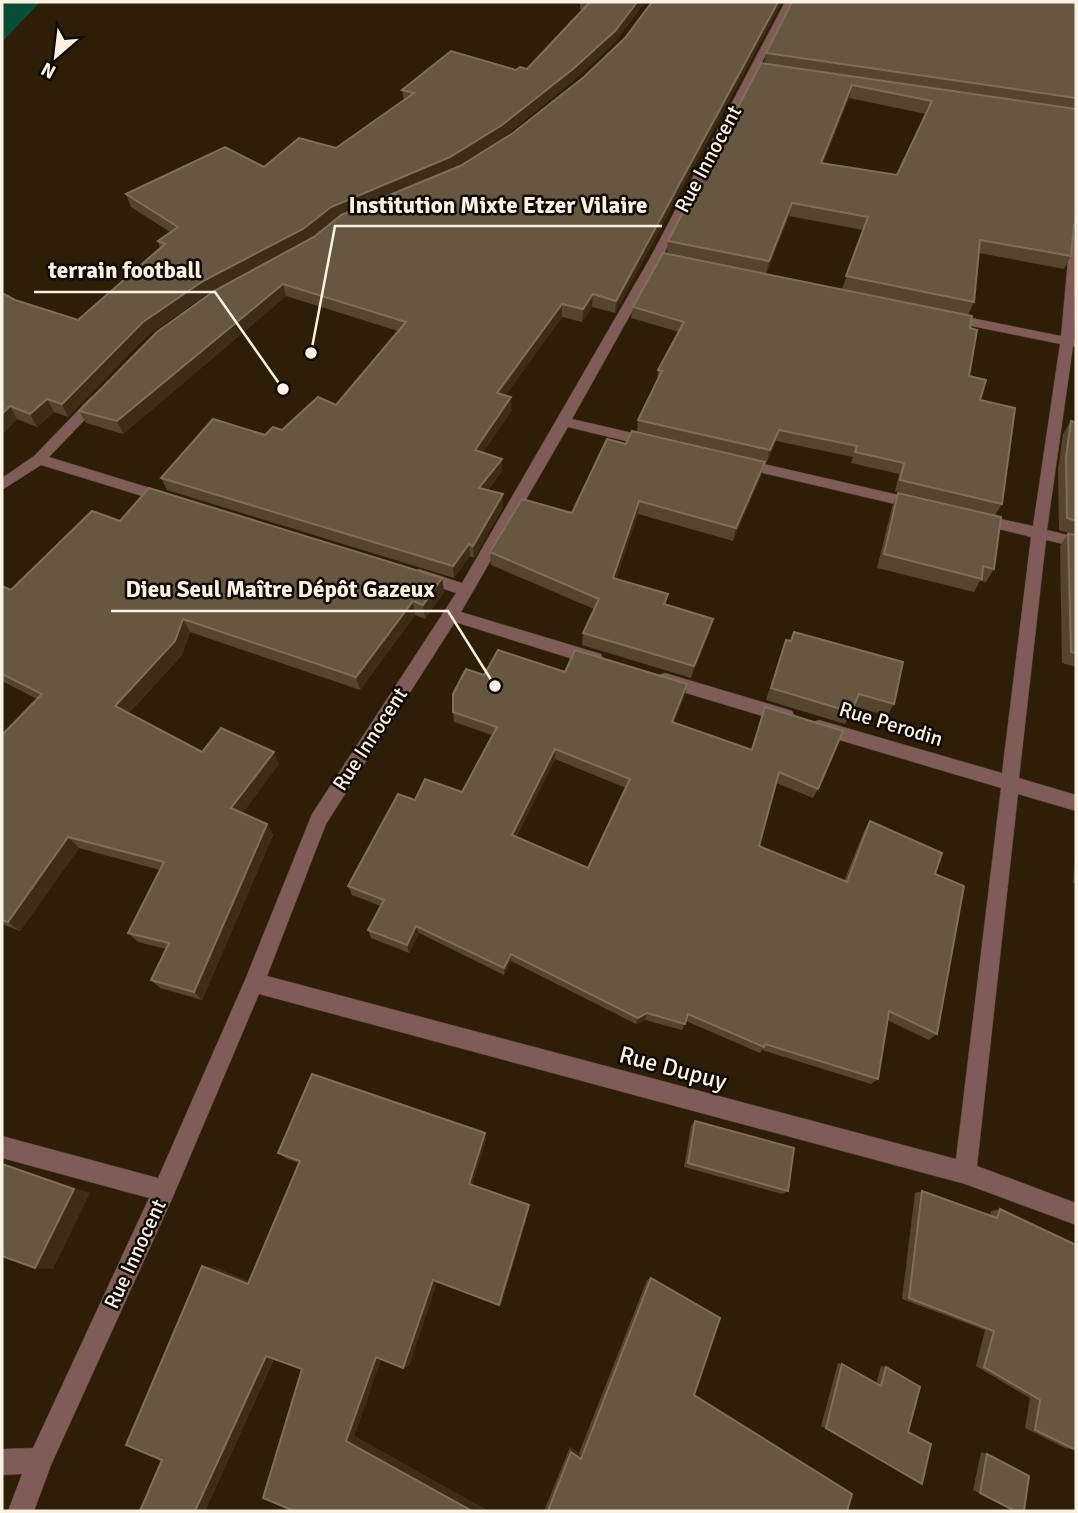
<svg xmlns="http://www.w3.org/2000/svg" width="1078" height="1513" viewBox="0 0 1078 1513" font-family="Signika,sans-serif">
<style>
.green{fill:#074e37}
.lines{fill:none;stroke-linecap:round;stroke-linejoin:round}
.street-casing{stroke:#4b3c27;stroke-width:1}
.street{fill:#7f5c57;fill-rule:evenodd}
.wall{fill:#55442e;fill-rule:evenodd}
.shaded-wall{fill:#3e2d16}
.building{fill:#675741;stroke:#7e6f5b;stroke-width:2;fill-rule:evenodd}
.labels{text-anchor:middle;dominant-baseline:central;stroke-width:5;stroke-linejoin:round;paint-order:stroke}
.street-label{font-size:21px;fill:#fcf2e4;stroke:#110a03}
.near-street-label{font-size:24px;fill:#fcf2e4;stroke:#110a03}
.leader{fill:none;stroke:#fcf2e4;stroke-width:2.5}
.callout-dot{fill:#fcf2e4;stroke:#110a03;stroke-width:2.5}
.callout-label{font-size:23px;text-anchor:middle;font-weight:bold;fill:#fcf2e4;stroke:#110a03;stroke-width:5;stroke-linejoin:round;paint-order:stroke}
</style>
<rect width="100%" height="100%" fill="#2e1e08"/>
<path class="green" d="M2,2H40L2,42Z"/>
<g class="lines">
<defs>
<g id="street">
<path d="M785,2H793L662,258L572,419L650,437L657,442L650,447L568,427L461,612L601,654L603,659L601,664L595,666L455,622L326,824L267,976L956,1159L1001,788L819,734L813,732L810,727L813,722L819,720L1002,773L1031,537L978,524L971,519L978,514L1033,526L1060,344L947,321L941,317L947,313L1061,336L1070,238L1076,235L1074,338L1076,339V347L1073,346L1047,530L1076,537V547L1046,540L1019,778L1076,795V811L1018,794L977,1166L1076,1203V1225L965,1184L259,994L172,1199L51,1465L34,1511H8L22,1474L2,1475V1449L33,1448L149,1198L2,1158V1136L158,1178L245,980L312,814L456,593L414,579L411,575L419,569L462,583L650,258Z"/>
<path d="M96,396L101,397V403L49,457L173,495L175,499L173,503L168,504L41,465L2,490V478L34,456L91,397Z"/>
<path d="M742,459L916,499L923,504L916,509L737,467L735,464Z"/>
<path d="M665,673L786,709L792,711L795,716L792,721L786,723L659,685L657,680L659,675Z"/>
</g>
</defs>
<use href="#street" class="street-casing"/>
<use href="#street" class="street"/>
</g>
<g class="wall">
<path d="M580,2H645L614,43L572,82L502,138L452,169L460,166L513,133L584,77L625,38L652,2H782L615,313L592,307L582,322L562,317L505,396L512,410L483,452L502,459V471L488,490L503,494V507L474,558L470,556L454,578L167,490L161,478L265,435L282,430L336,405L398,331L286,296L123,434L86,423L79,411L300,245L207,294L148,335L68,417L54,412L37,427L17,419L2,434V293L15,300L78,320L160,248L158,241L170,232L131,207L126,194L264,167L336,148L404,101L402,90L527,69L583,10L580,9ZM339,217L314,237L306,242L333,220Z"/>
<path d="M1076,2V234L1073,236L1071,256L1064,269L979,253L974,302L968,315L842,289L863,230L789,216L766,274L667,254L668,241L764,64L766,53ZM849,98L926,114L897,175L823,163Z"/>
<path d="M633,307L970,328L969,376L980,400L1002,504L995,515L895,491L899,474L851,463L853,457L776,441L767,462L637,431L638,420L657,381L658,370L679,332L631,318Z"/>
<path d="M1071,421L1076,423V667L1062,663L1060,546L1068,534H1071L1059,530L1058,469L1063,434Z"/>
<path d="M761,476L733,541L638,514L616,579L668,594L666,604L713,619L710,631L691,678L582,645L583,633L594,609L491,565L490,552L572,513Z"/>
<path d="M898,493L994,569L986,582L980,581L974,592L877,568L892,507Z"/>
<path d="M120,521L442,578L444,592L425,619L415,615L360,690L190,632L182,655L128,714L202,752L279,764L242,813L267,824L273,835L202,1000L160,988L151,980L166,949L138,942L128,933L160,870L79,848L20,931L2,924V735L37,699L2,681V586L11,590Z"/>
<path d="M794,632L894,704L887,716L854,706L845,724L766,700L786,640L791,641Z"/>
<path d="M565,672L685,695L674,722L751,749L765,707L818,789L813,798L776,783L759,846L844,881L864,831L870,821L935,874L937,1034L929,1040L887,1020L878,1079L871,1084L762,1050L760,1053L686,1021L682,1030L645,1020L636,1024L511,961L504,975L419,933L409,953L371,938L368,930L381,906L352,895L348,886L415,800L462,792L492,735L454,722L453,712L484,675ZM555,759L626,788L588,868L516,837Z"/>
<path d="M1076,842V883H1073Z"/>
<path d="M695,1121L788,1191L782,1194L684,1167L691,1126Z"/>
<path d="M486,1139L472,1185L529,1209L501,1305L437,1282L409,1366L381,1359L354,1436L488,1511H294L302,1369L274,1359L205,1511L162,1460L214,1267L249,1282L299,1163L287,1159L278,1153Z"/>
<path d="M922,1191L990,1216L991,1211L1000,1209L1076,1450L1065,1448L1025,1428L1030,1398L976,1366L985,1330L902,1299L915,1193Z"/>
<path d="M651,1278L694,1395L847,1511H544L570,1447L579,1453L647,1280Z"/>
<path d="M838,1363L842,1364L876,1384L881,1366L886,1367L908,1432L922,1484L821,1426Z"/>
<path d="M981,1452L987,1454L1024,1511H1014L973,1490Z"/>
</g>
<g class="shaded-wall">
<path d="M637,2H645L614,43L572,82L502,138L451,170L333,220L306,242L207,294L148,335L68,417L62,404L143,322L203,281L331,207Z"/>
<path d="M778,2H782L615,313L616,301Z"/>
<path d="M852,85L849,98L818,176L821,163Z"/>
<path d="M792,203L789,216L766,274L769,261Z"/>
<path d="M1076,224V234L1067,238L1074,225Z"/>
<path d="M283,284L286,296L123,434L117,421Z"/>
<path d="M593,294L592,307L582,322L583,309Z"/>
<path d="M562,304V317L498,406L497,393Z"/>
<path d="M511,397L512,410L476,462L475,450Z"/>
<path d="M47,399L54,412L37,427L30,414Z"/>
<path d="M10,406L17,419L2,434V414Z"/>
<path d="M779,430L776,441L767,462L770,450Z"/>
<path d="M502,459V471L480,500L479,488Z"/>
<path d="M765,462L761,476L733,541L736,528Z"/>
<path d="M503,494V507L474,558L473,546Z"/>
<path d="M639,501L638,514L612,591L613,578Z"/>
<path d="M469,544L470,556L454,578L453,566Z"/>
<path d="M442,578L444,592L425,619L423,605Z"/>
<path d="M413,601L415,615L360,690L356,677Z"/>
<path d="M183,619L190,632L182,655L123,719L115,706Z"/>
<path d="M713,619L710,631L691,678L694,666Z"/>
<path d="M687,684L685,695L670,732L672,722Z"/>
<path d="M555,749V759L512,844V835Z"/>
<path d="M274,752L279,764L238,820L231,808Z"/>
<path d="M267,824L273,835L202,1000L194,992Z"/>
<path d="M68,837L79,848L20,931L8,922Z"/>
<path d="M416,926L419,933L409,953L407,945Z"/>
<path d="M511,954V961L504,975V968Z"/>
<path d="M647,1013L645,1020L636,1024L638,1018Z"/>
<path d="M485,1133L486,1139L471,1188L469,1184Z"/>
<path d="M2,1163L90,1193L53,1269L35,1268Z"/>
<path d="M529,1205V1209L501,1305H499Z"/>
<path d="M202,1266L214,1267L259,1285L248,1284Z"/>
<path d="M433,1280L437,1282L409,1366L403,1368Z"/>
<path d="M276,1354L205,1511H195L266,1356Z"/>
<path d="M382,1356L354,1436L488,1511H472L346,1441L376,1357Z"/>
<path d="M570,1447L579,1453L581,1459L571,1452Z"/>
</g>
<g class="building">
<path d="M590,2H637L615,31L573,69L502,125L450,157L331,207L303,229L203,281L143,322L62,404L47,399L30,414L10,406L2,414V293L15,300L78,320L165,244L158,241L178,227L126,194L225,147L264,167L299,138L336,148L414,93L402,90L451,51L516,70L520,67L527,69Z"/>
<path d="M652,2H778L616,301L593,294L583,309L562,304L497,393L511,397L475,450L502,459L479,488L503,494L473,546L469,544L453,566L161,478L213,419L265,435L273,427L282,430L318,397L336,405L406,322L283,284L117,421L79,411L157,332L214,291L314,237L341,215L460,166L513,133L584,77L625,38Z"/>
<path d="M792,2H1076V98L766,53Z"/>
<path d="M761,63L1076,109V224L1074,225L1071,256L980,240L974,302L846,276L868,217L792,203L769,261L668,241ZM852,85L932,101L897,175L821,163Z"/>
<path d="M663,253L972,316L970,328L977,330L969,376L986,380L980,400L1015,408L1002,504L900,480L904,463L855,452L857,446L779,430L770,450L638,420L662,371L658,370L684,322L633,307Z"/>
<path d="M1071,421L1076,423V521L1067,518L1066,457Z"/>
<path d="M632,431L765,462L736,528L639,501L613,578L668,594L664,604L713,619L694,666L583,633L599,599L490,552L522,499L572,513L607,439L626,444Z"/>
<path d="M149,488L442,578L423,605L413,601L356,677L183,619L175,641L115,706L202,752L221,728L274,752L231,808L267,824L194,992L151,980L169,943L128,933L164,862L68,837L8,922L2,920V735L42,694L2,674V586L11,590L92,511L120,521Z"/>
<path d="M898,493L1001,517L994,569L983,566L982,579L884,554Z"/>
<path d="M1068,534L1076,535V653L1071,652Z"/>
<path d="M794,632L903,662L894,704L859,694L851,712L771,688L786,640L791,641Z"/>
<path d="M498,650L565,672L575,650L687,684L672,722L752,750L765,707L843,731L818,789L779,772L759,846L847,882L870,821L942,853L935,874L964,886L937,1034L889,1011L878,1079L765,1044L764,1047L688,1014L685,1024L647,1013L638,1018L511,954L504,968L416,926L407,945L368,930L384,900L348,886L398,794L415,800L425,779L462,792L497,727L453,712V694L466,669L484,675ZM555,749L630,779L588,868L512,835Z"/>
<path d="M312,1074L485,1133L469,1184L529,1205L499,1305L433,1280L403,1368L376,1357L346,1441L472,1511H294L263,1498L302,1369L266,1356L195,1511H140L162,1460L126,1445L202,1266L248,1284L300,1161L278,1153Z"/>
<path d="M695,1121L794,1148L788,1191L688,1163Z"/>
<path d="M2,1164L74,1189L35,1268L2,1256Z"/>
<path d="M922,1191L997,1218L1000,1209L1076,1245V1450L1035,1430L1040,1400L984,1367L994,1331L909,1298Z"/>
<path d="M651,1278L720,1318L694,1395L852,1494L847,1511H548L571,1452L581,1459Z"/>
<path d="M842,1364L881,1386L886,1367L920,1387L908,1432L931,1444L922,1484L826,1428Z"/>
<path d="M987,1454L1029,1476L1024,1511H1015L980,1493Z"/>
</g>
<g class="labels">
<g class="street-label">
<text transform="translate(708 159) rotate(-62)">Rue Innocent</text>
<text transform="translate(891 724) rotate(17)">Rue Perodin</text>
<text transform="translate(370 739) rotate(-57)">Rue Innocent</text>
<text transform="translate(135 1254) rotate(-65)">Rue Innocent</text>
</g>
<g class="near-street-label">
<text transform="translate(673 1068) rotate(15)">Rue Dupuy</text>
</g>
</g>
<path class="leader" d="M311 353L335 226H662M283 389L215 292H34M495 686L448 611H111"/>
<g class="callout-dot">
<circle cx="311" cy="353" r="7"/>
<circle cx="283" cy="389" r="7"/>
<circle cx="495" cy="686" r="7"/>
</g>
<g class="callout-label">
<text x="498" y="213">Institution Mixte Etzer Vilaire</text>
<text x="125" y="278">terrain football</text>
<text x="280" y="597">Dieu Seul Maître Dépôt Gazeux</text>
</g>
<rect width="1078" height="1513" fill="none" stroke="#fcf2e4" stroke-width="7"/>
<g transform="translate(56 56) rotate(208)" stroke="#110a03" stroke-width="5" paint-order="stroke">
<path d="M0-5L12 26L0 18L-12 26Z" fill="#fcf2e4"/>
<text y="-10" font-size="19" font-weight="bold" text-anchor="middle" fill="#fcf2e4">N</text>
</g>
</svg>
